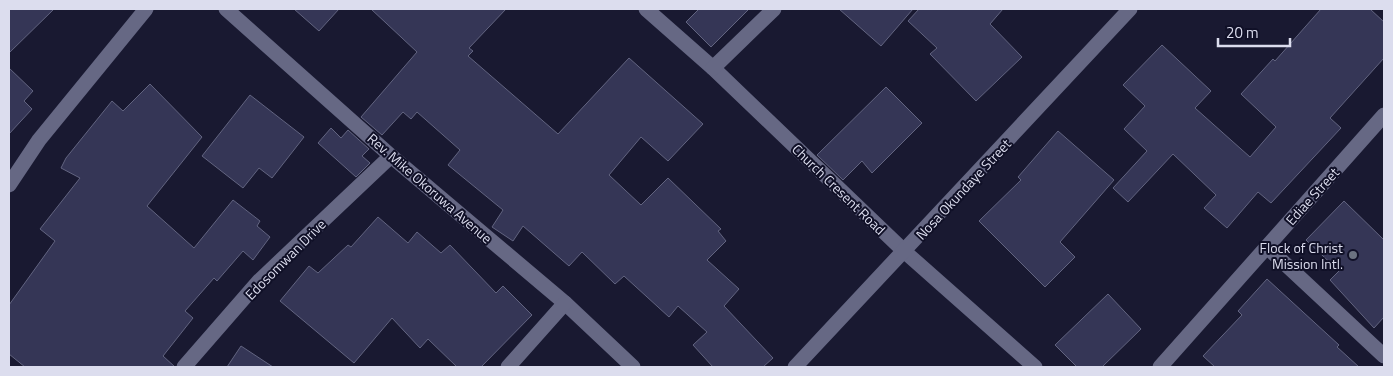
<svg xmlns="http://www.w3.org/2000/svg" width="1393" height="376" viewBox="0 0 1393 376" font-family="'Titillium Web',sans-serif">
<style>
.building{fill:#353656;stroke:#626480}
.lines{fill:none;stroke-linecap:round;stroke-linejoin:round}
.street{stroke:#666884;stroke-width:15}
.worship-dot{fill:#6b7280;stroke:#101027;stroke-width:2}
.labels{text-anchor:middle;dominant-baseline:central;stroke-width:4;stroke-linejoin:round;paint-order:stroke}
.street-label{font-size:14px;fill:#dcddee;stroke:#101027}
.poi-label{font-size:14px;fill:#dcddee;stroke:#101027;text-anchor:end}
</style>
<rect width="100%" height="100%" fill="#191931"/>
<g class="building">
<path d="M9,9H54L9,53Z"/>
<path d="M294,9H339L319,31Z"/>
<path d="M371,9H506L469,48L473,51L468,56L558,134L629,58L703,124L668,161L641,137L609,175L641,205L668,178L721,229L718,231L726,241L707,260L739,289L724,306L773,358L763,367H713L693,345L707,332L678,306L669,317L624,276L615,284L582,252L569,266L523,226L513,241L492,227L503,210L448,165L460,150L417,112L411,119L403,112L382,135L361,117L417,52Z"/>
<path d="M699,9H749L711,47L686,22Z"/>
<path d="M839,9H913L881,46Z"/>
<path d="M919,9H1003L990,24L1022,57L976,101L930,54L937,48L908,21Z"/>
<path d="M1321,9H1370L1384,22V58L1330,118L1341,128L1271,203L1258,192L1227,228L1204,208L1216,195L1173,154L1128,202L1113,188L1147,151L1124,129L1145,106L1123,85L1162,45L1211,91L1195,108L1250,157L1276,127L1241,94L1273,59L1275,61Z"/>
<path d="M9,68L33,91L24,101L32,109L9,134Z"/>
<path d="M150,84L202,137L147,206L194,248L233,200L260,221L257,226L270,237L253,260L243,251L217,281L214,278L185,311L193,318L163,356L175,367H25L9,354V305L55,241L40,229L80,178L61,168L66,158L112,101L123,111Z"/>
<path d="M886,87L922,123L872,173L862,161L843,180L817,155Z"/>
<path d="M250,95L304,137L272,178L259,168L243,188L202,156Z"/>
<path d="M331,128L341,138L348,130L369,149L362,156L370,163L356,177L318,143Z"/>
<path d="M1058,131L1114,180L1060,242L1075,257L1045,287L979,221L1021,180L1018,177Z"/>
<path d="M1344,201L1384,240V317L1374,328L1330,280L1339,271L1306,240Z"/>
<path d="M378,217L408,243L417,232L441,253L450,245L496,293L503,286L532,315L481,367H457L428,339L420,348L392,318L354,363L280,301L309,266L318,273L348,245L351,247Z"/>
<path d="M1267,279L1339,345L1337,347L1359,367H1215L1203,356L1242,315L1238,311Z"/>
<path d="M1108,294L1141,329L1102,367H1077L1055,345Z"/>
<path d="M241,346L273,367H227Z"/>
</g>
<g class="lines">
<g class="street">
<path d="M226,9L391,156L565,303L633,367"/>
<path d="M646,9L713,68L905,252L1035,367"/>
<path d="M713,68L774,9"/>
<path d="M9,185L39,140L146,9"/>
<path d="M1267,247L1384,356"/>
<path d="M184,367L259,281L391,156"/>
<path d="M508,367L565,303"/>
<path d="M795,367L1130,9"/>
<path d="M1160,367L1384,115"/>
</g>
</g>
<circle class="worship-dot" cx="1353" cy="255" r="5"/>
<g class="labels">
<g class="street-label">
<text transform="translate(430 188) rotate(41)">Rev. Mike Okoruwa Avenue</text>
<text transform="translate(839 189) rotate(44)">Church Cresent Road</text>
<text transform="translate(963 189) rotate(-47)">Nosa Okundaye Street</text>
<text transform="translate(1312 196) rotate(-48)">Ediae Street</text>
<text transform="translate(285 259) rotate(-45)">Edosomwan Drive</text>
</g>
<g class="poi-label">
<text x="1343" y="247">Flock of Christ<tspan x="1343" dy="16">Mission Intl.</tspan></text>
</g>
</g>
<rect width="1393" height="376" fill="none" stroke="#dcddee" stroke-width="20"/>
<path d="M1218 38v8h72v-8" fill="none" stroke="#dcddee" stroke-width="2.5"/>
<text x="1226" y="38" font-size="15" fill="#dcddee" stroke="#101027" stroke-width="4" paint-order="stroke">20 m</text>
</svg>
